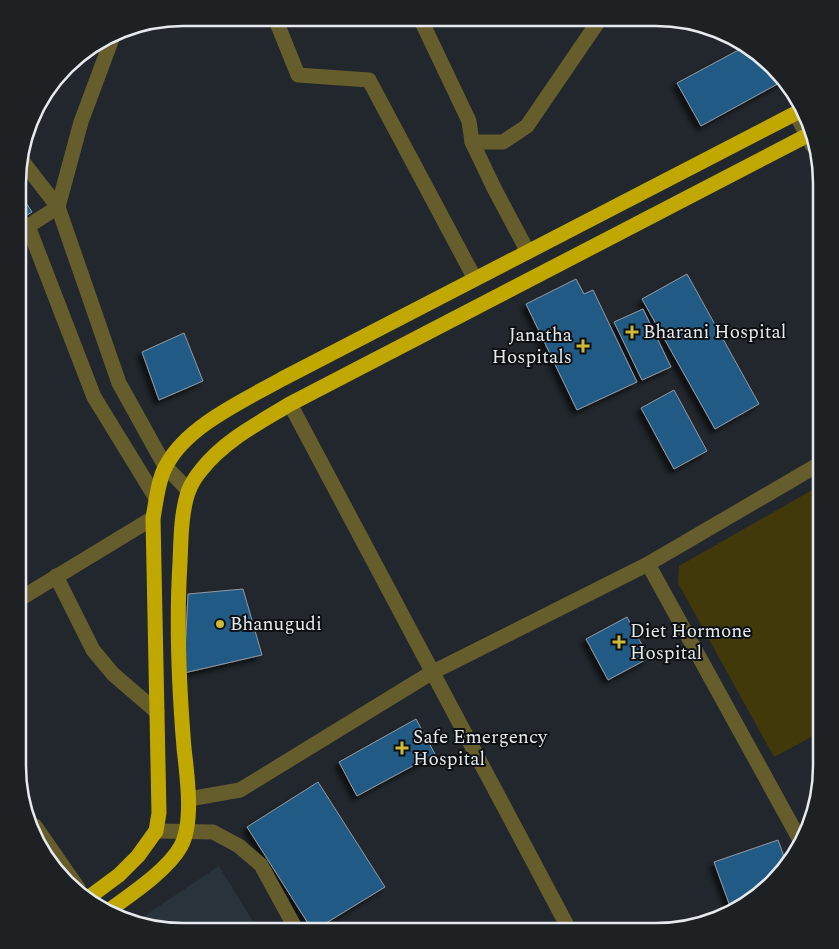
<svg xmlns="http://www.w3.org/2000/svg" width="839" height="949" viewBox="0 0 839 949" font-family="Spectral,serif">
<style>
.built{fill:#28333c}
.green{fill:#42390a}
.building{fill:#245a86;stroke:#9299a0;filter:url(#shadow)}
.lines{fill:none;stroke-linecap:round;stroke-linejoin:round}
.minor{stroke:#665d2d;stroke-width:15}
.highway{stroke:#c0a800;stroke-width:15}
.poi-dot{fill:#cfb837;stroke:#0d1012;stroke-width:2}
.labels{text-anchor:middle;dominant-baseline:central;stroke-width:4;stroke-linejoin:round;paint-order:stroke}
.poi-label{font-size:19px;fill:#e6eaee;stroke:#0d1012;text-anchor:start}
.rim{fill:none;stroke:#e6eaee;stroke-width:2.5}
</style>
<defs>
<filter id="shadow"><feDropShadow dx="-4.5" dy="4.5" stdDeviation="2.5" flood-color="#0009"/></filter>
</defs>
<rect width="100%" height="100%" fill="#21272c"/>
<path class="built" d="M219,866L259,931H172L138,920Z"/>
<path class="green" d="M821,485V732L774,757L678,583L679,566Z"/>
<g class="building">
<path d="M746,46L783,81L701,126L677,83Z"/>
<path d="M19,192L32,212L19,220Z"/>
<path d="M687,274L759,404L715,429L642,299Z"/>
<path d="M576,279L584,294L593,290L637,382L577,410L526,304Z"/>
<path d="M643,309L671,367L642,380L614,322Z"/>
<path d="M184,333L203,381L159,400L142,352Z"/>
<path d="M674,390L707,451L674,469L641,408Z"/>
<path d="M243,589L262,655L184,673L188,594Z"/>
<path d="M627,617L649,658L608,680L586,639Z"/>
<path d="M416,719L435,754L357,796L339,762Z"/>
<path d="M318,782L385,887L313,931L247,827Z"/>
<path d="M778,840L786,862L747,904L731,909L714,862Z"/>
</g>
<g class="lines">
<g class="minor">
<path d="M275,18L298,75L369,80L475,279"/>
<path d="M420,18L469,121L472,142H503L527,126L600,19"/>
<path d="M796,114L812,145"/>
<path d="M472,142L495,190L528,252"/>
<path d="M20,158L58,207L119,383L165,466L189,491"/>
<path d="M28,226L94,397L156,498"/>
<path d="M19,232L58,207L81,122L113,36"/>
<path d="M290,404L570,931"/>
<path d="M648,564L801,842"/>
<path d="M56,576L93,650L113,674L157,712"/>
<path d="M18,600L153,518"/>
<path d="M189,799L240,790L431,673L648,564L821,463"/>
<path d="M35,826L78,888"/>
<path d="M156,831L213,832L239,846L261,865L297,931"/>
</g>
<g class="highway">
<path d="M88,898L119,875L138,856L156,831L159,813L153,518C156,503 158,479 166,466C186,426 245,400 282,379L800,111"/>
<path d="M108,911C130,895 168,870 181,846C194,821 187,776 184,748C179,687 176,625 180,563C181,539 181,514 188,492C191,484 197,475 202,469C225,440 259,423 290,404L808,135"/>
</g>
</g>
<g class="poi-dot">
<path d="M629.5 324.5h5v5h5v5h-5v5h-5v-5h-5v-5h5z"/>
<path d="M580.5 338.5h5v5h5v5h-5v5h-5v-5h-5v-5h5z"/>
<circle cx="220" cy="624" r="5"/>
<path d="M616.5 634.5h5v5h5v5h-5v5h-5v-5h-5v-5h5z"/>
<path d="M399.5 740.5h5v5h5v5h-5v5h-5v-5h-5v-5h5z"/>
</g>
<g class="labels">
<g class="poi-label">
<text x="643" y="332">Bharani Hospital</text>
<text x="572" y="335" text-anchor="end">Janatha<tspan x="572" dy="22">Hospitals</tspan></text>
<text x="230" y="624">Bhanugudi</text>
<text x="630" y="631">Diet Hormone<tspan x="630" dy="22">Hospital</tspan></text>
<text x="413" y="737">Safe Emergency<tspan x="413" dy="22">Hospital</tspan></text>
</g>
</g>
<path d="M0 0H839V949H0ZM183 26H656A157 157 0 0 1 813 183V766A157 157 0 0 1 656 923H183A157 157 0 0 1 26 766V183A157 157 0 0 1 183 26Z" fill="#1e2124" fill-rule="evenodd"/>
<path class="rim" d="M183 26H656A157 157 0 0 1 813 183V766A157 157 0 0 1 656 923H183A157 157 0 0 1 26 766V183A157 157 0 0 1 183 26Z"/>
</svg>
